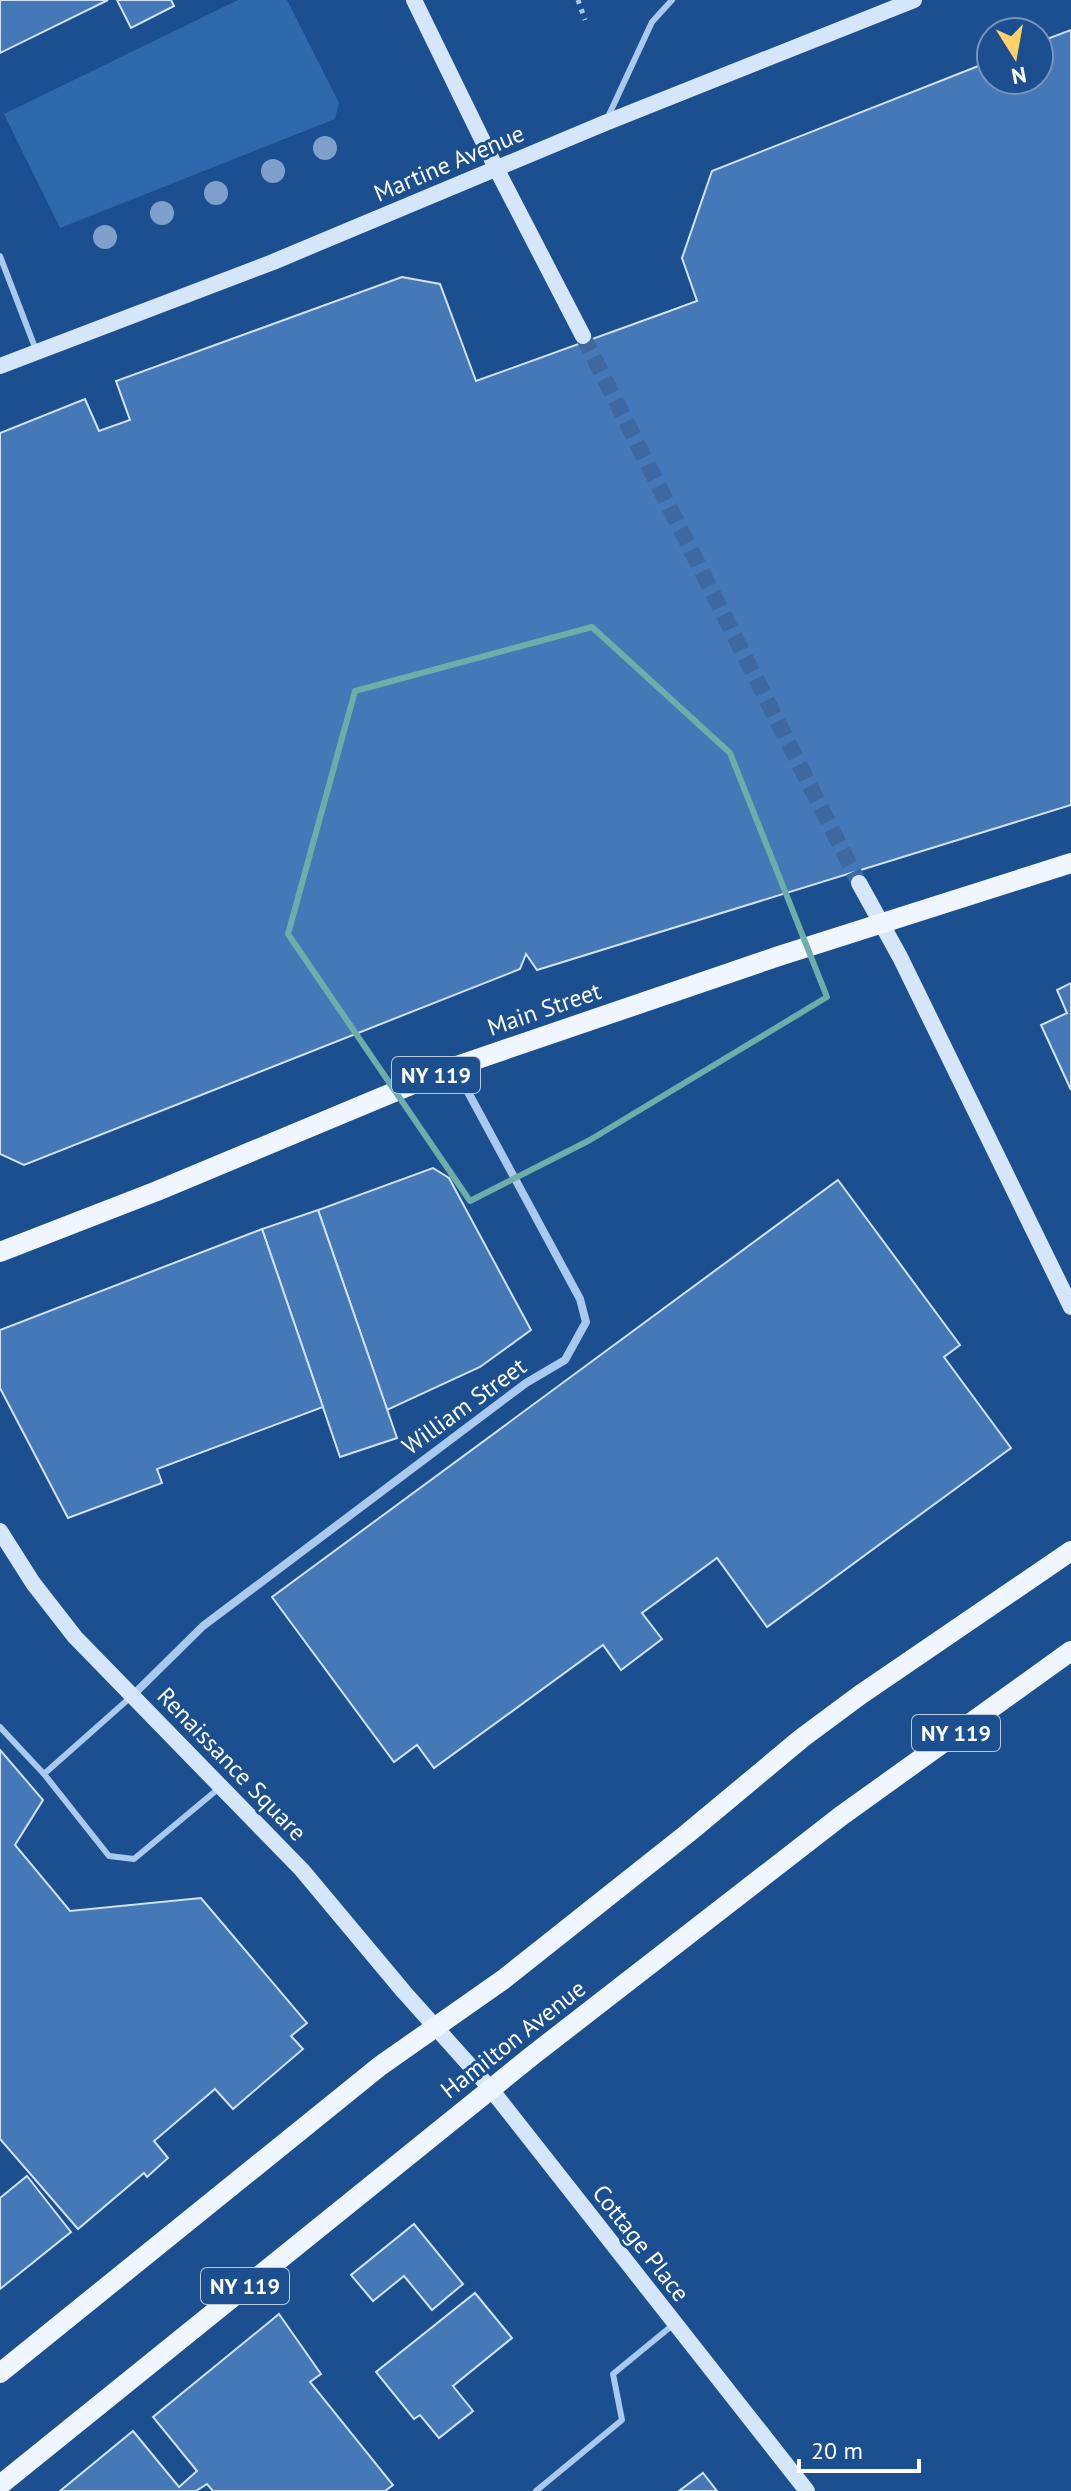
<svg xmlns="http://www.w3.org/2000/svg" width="1071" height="2491" viewBox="0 0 1071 2491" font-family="'PT Sans',sans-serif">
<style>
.green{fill:#2e69ad}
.building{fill:#4478b7;stroke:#cfe3fa;stroke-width:2}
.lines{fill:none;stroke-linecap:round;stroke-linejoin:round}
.secondary-tunnel{stroke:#3d69a0;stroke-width:16;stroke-dasharray:16 8;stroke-linecap:butt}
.path{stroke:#a9c9ee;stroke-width:5;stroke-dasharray:4 6;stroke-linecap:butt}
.lane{stroke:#a9c9ee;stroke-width:6}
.street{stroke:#a9c9ee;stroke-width:8}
.secondary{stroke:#d6e6fa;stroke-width:16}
.primary{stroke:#f0f6ff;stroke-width:20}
.tree{fill:#7ea0ca}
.marked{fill:none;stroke:#6fada8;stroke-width:6;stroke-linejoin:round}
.labels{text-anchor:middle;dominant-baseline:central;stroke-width:6;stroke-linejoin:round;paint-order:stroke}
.shield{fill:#1b4f8f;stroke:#bbcadd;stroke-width:2}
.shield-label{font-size:22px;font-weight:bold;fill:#fff}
.street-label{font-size:24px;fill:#fff;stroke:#1b4f8f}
</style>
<rect width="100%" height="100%" fill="#1b4f8f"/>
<path class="green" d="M238,0H287L339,103L335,119L60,228L4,114Z"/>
<g class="building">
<path d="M0,0H108L0,53Z"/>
<path d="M117,0H171L174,6L131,28Z"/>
<path d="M1071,30V805L537,970L526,954L520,969L24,1165L0,1154V433L85,399L99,431L130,420L116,381L402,277L440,284L476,381L667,312L697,301L682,258L712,171L991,61V80H1039V42Z"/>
<path d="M1071,983V1090L1041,1025L1067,1013L1057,990Z"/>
<path d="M433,1168L449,1178L531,1330L480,1367L387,1410L318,1210Z"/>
<path d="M838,1180L960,1345L944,1357L1011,1448L767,1627L717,1558L642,1613L662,1639L621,1670L603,1645L434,1768L417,1745L394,1762L272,1597Z"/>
<path d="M318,1210L397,1438L340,1457L262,1229Z"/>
<path d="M262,1229L323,1407L157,1469L162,1483L68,1518L0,1388V1330Z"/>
<path d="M0,1750L43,1800L15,1845L70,1911L201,1898L307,2023L291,2036L303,2049L233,2109L215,2089L154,2141L168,2158L147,2177L144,2173L78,2229L0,2139Z"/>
<path d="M27,2176L71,2232L0,2289V2198Z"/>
<path d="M414,2224L463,2284L432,2310L404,2276L373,2301L351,2275Z"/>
<path d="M475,2293L512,2338L453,2386L473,2411L439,2438L420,2415L414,2419L376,2372Z"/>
<path d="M279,2314L321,2374L310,2382L393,2485L385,2491H213L207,2484L196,2491H60L133,2431L179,2487L197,2471L153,2417Z"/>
<path d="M703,2473L717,2491H679Z"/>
</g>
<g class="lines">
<path class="secondary-tunnel" d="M583,336L859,883"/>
<path class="path" d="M578,0L585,20"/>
<g class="lane">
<path d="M607,119L652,22L672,0"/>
<path d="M0,256L36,350"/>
<path d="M132,1696L44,1774L109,1856L134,1859L218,1789"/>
<path d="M0,1727L44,1774"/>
<path d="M536,2491L622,2420L613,2374L674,2324"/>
</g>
<path class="street" d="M132,1696L203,1626L526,1383L565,1360L586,1322L580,1299L455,1068"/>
<g class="secondary">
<path d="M414,0L497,170L583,336"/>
<path d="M0,366L273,262L605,123L914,0"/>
<path d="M859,883L900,957L1071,1307"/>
<path d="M0,1531L33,1583L75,1637L302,1870L404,1992L490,2088L807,2491"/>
</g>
<g class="primary">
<path d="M0,1252L157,1191L454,1067L779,956L1071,863"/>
<path d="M0,2373L380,2066L504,1979L688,1833L802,1738L860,1695L1071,1551"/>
<path d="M0,2485L533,2055L841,1816L1071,1651"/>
</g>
</g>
<g class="tree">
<circle cx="325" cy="148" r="12"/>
<circle cx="273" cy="171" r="12"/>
<circle cx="216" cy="193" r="12"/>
<circle cx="162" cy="213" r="12"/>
<circle cx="105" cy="237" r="12"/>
</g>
<path class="marked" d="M592,627L730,753L827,997L590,1140L470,1201L288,934L355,691Z"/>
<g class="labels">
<g class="shield">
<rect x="392" y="1057" width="88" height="36" rx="6"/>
<rect x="912" y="1715" width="88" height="36" rx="6"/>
<rect x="201" y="2268" width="88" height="36" rx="6"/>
</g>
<g class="shield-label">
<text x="436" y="1075">NY 119</text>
<text x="956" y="1733">NY 119</text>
<text x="245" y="2286">NY 119</text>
</g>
<g class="street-label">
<text transform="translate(449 163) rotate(-23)">Martine Avenue</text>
<text transform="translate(544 1009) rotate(-19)">Main Street</text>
<text transform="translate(464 1406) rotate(-36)">William Street</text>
<text transform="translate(232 1764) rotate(46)">Renaissance Square</text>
<text transform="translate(513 2039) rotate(-38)">Hamilton Avenue</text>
<text transform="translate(641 2243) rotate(52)">Cottage Place</text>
</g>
</g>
<g transform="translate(1015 56) rotate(169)"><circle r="38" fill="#1b4f8f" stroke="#7695bc" stroke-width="2"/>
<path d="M0-6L14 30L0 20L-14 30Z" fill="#ffd166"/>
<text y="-12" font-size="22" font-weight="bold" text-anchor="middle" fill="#ffffff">N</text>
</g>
<path d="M799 2459v12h120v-12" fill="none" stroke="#ffffff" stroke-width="4"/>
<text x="811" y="2459" font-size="24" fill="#ffffff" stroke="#1b4f8f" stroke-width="6" paint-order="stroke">20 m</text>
</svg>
